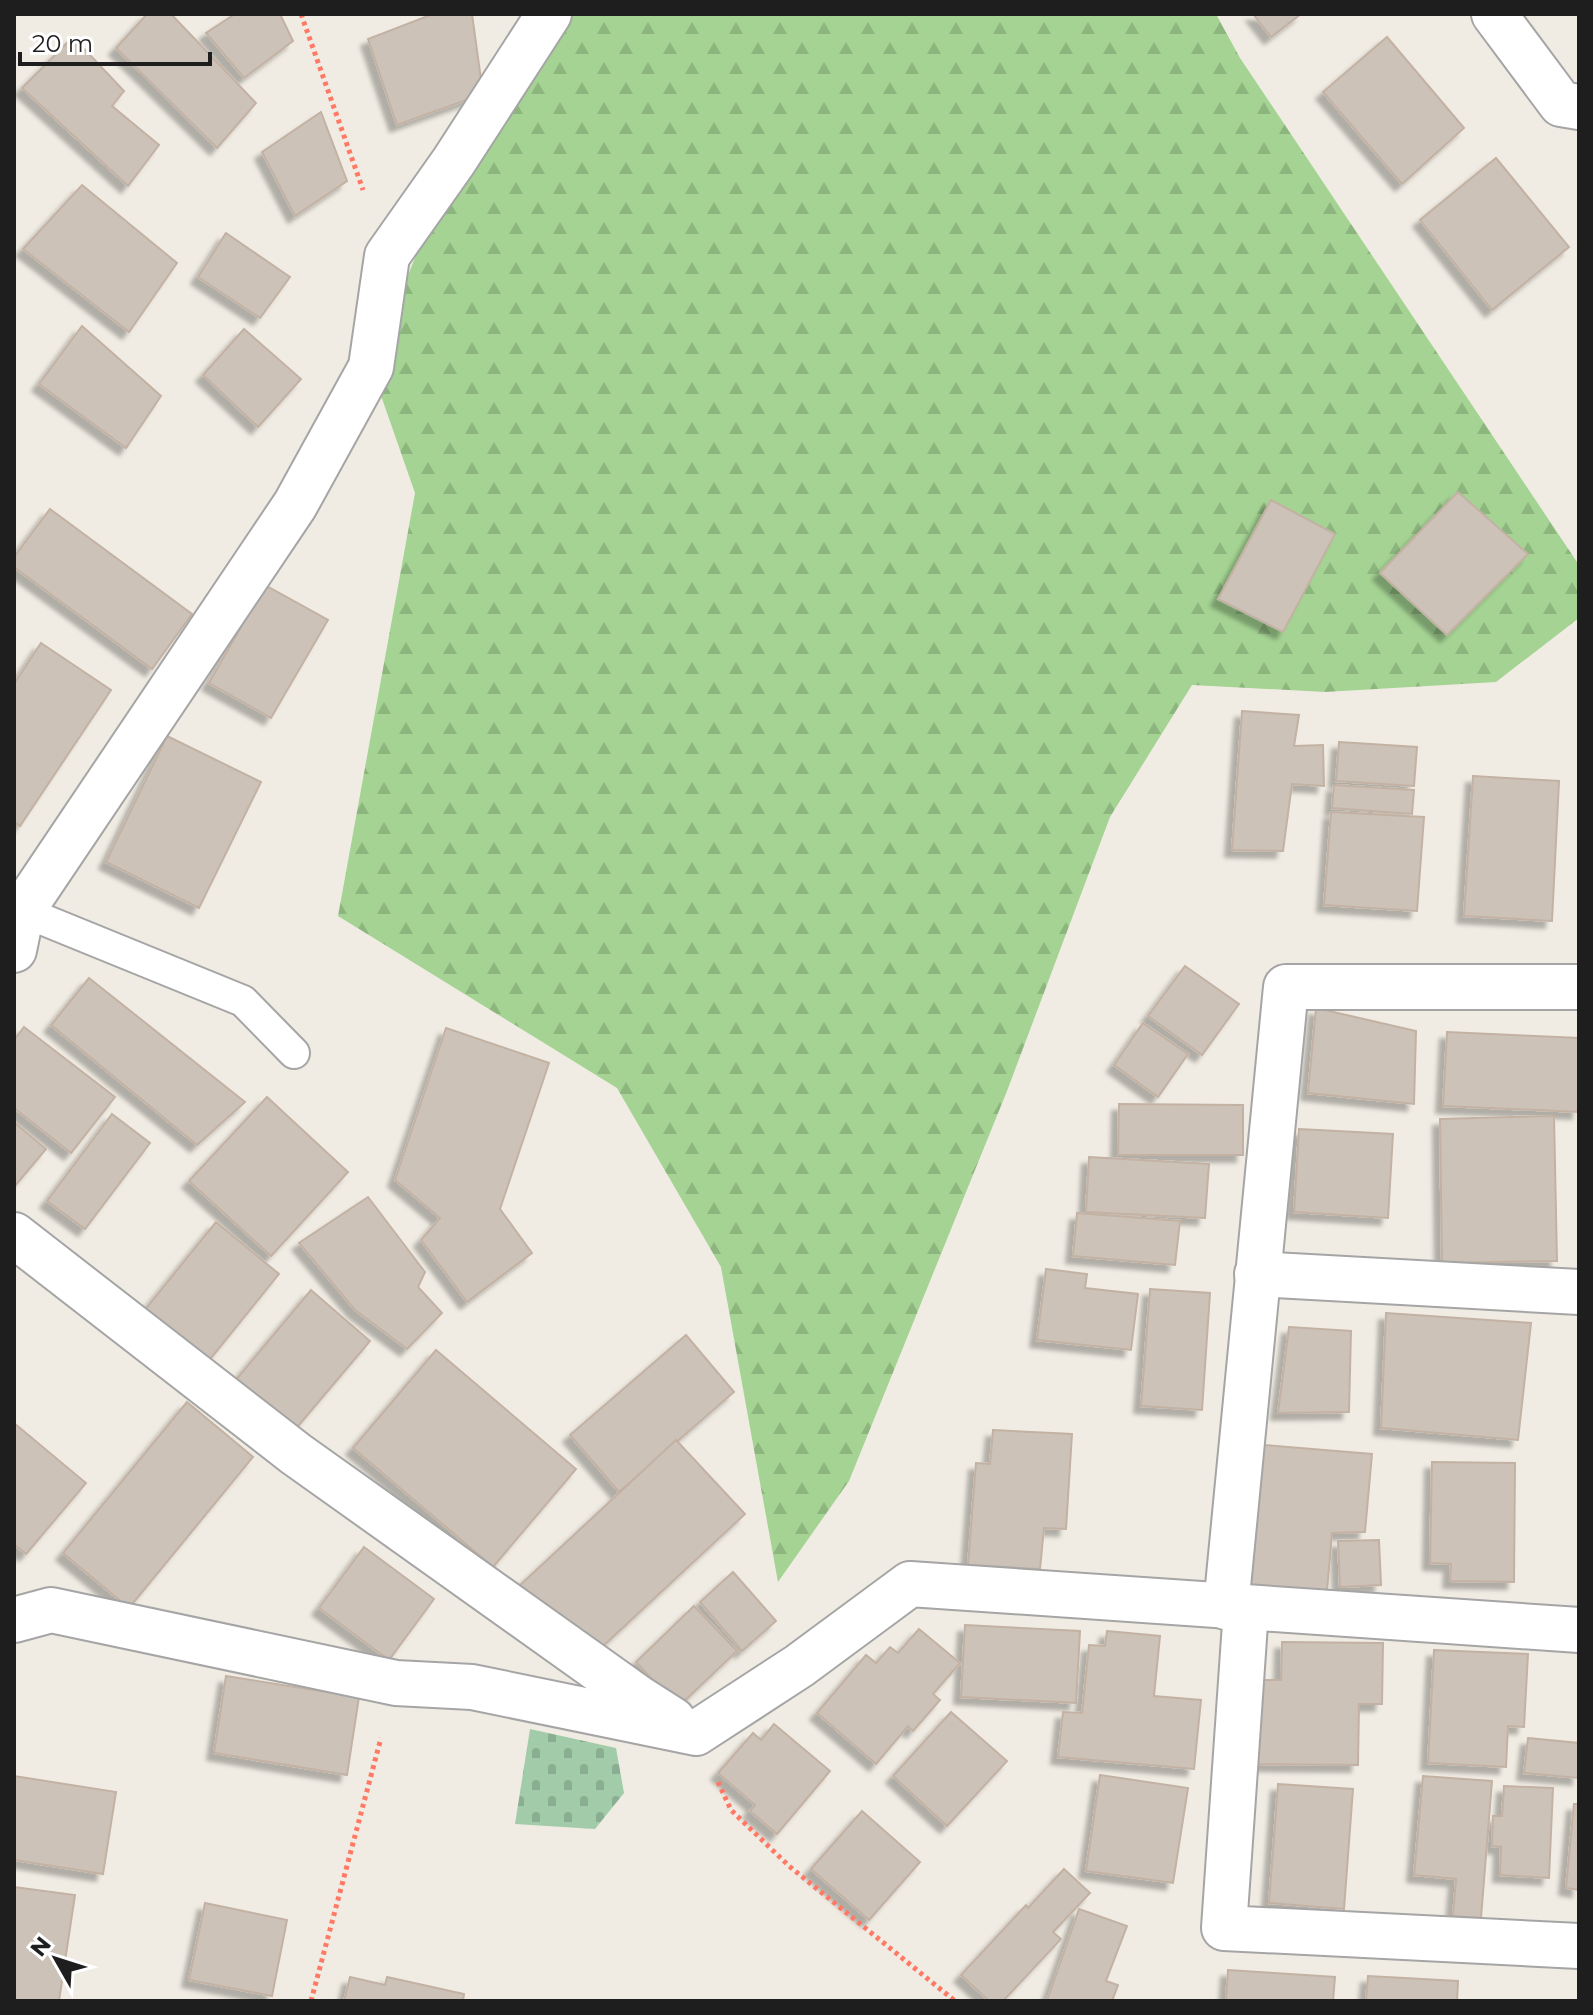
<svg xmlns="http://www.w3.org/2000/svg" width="1593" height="2015" viewBox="0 0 1593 2015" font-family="Montserrat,sans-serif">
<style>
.forest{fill:url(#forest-firs)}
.cemetery{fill:url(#cemetery-stones)}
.building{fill:#ccc2b8;stroke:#c3b2a3;stroke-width:2;filter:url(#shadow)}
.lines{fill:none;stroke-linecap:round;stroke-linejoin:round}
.service-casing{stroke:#a5a5a5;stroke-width:34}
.minor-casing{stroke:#a5a5a5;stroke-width:48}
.path{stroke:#ff7965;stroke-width:5;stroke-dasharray:4 4;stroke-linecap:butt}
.service{stroke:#fff;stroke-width:30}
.minor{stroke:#fff;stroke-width:44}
</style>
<defs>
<pattern id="forest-firs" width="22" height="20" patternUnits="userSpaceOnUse" patternTransform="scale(2)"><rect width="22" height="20" fill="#a4d393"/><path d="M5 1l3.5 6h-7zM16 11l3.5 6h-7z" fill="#8db57e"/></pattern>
<pattern id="cemetery-stones" width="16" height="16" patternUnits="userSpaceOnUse" patternTransform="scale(2)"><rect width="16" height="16" fill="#a1cba9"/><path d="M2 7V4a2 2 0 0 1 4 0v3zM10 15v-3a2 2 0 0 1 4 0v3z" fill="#8aae91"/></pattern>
<filter id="shadow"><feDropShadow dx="-7" dy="7" stdDeviation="2" flood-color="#0004"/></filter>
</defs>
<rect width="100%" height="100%" fill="#f0ece3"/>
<path class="forest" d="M549,14H1216L1240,58L1579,565V618L1496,682L1325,692L1192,685L1110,817L1007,1091L849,1481L778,1582L721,1267L617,1088L338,916L415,493L371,367L454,161Z"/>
<path class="cemetery" d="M530,1729L616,1748L624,1793L595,1829L515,1824Z"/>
<g class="building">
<path d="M147,14H171L256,103L217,148L116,48Z"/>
<path d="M235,14H280L293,41L244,78L206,33Z"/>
<path d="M433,14H472L483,94L397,125L368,39Z"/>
<path d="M1253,14H1301L1271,37Z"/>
<path d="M73,37L124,91L112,106L159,145L128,186L22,88Z"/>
<path d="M1387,37L1464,128L1402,184L1323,92Z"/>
<path d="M321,112L347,181L295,216L262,152Z"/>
<path d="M1496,158L1569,247L1492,310L1420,220Z"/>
<path d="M82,185L177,263L129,332L23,249Z"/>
<path d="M226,233L290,277L260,318L198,277Z"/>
<path d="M82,326L161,396L126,448L39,384Z"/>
<path d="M244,329L301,379L258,427L203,375Z"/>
<path d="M1458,492L1528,554L1447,635L1380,573Z"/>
<path d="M1271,500L1335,534L1283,632L1218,599Z"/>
<path d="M50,509L192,614L152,669L14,567V557Z"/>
<path d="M265,585L328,620L271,718L209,683Z"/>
<path d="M41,643L111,690L20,826L14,822V684Z"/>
<path d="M1242,711L1299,715L1294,746L1323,745L1324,786L1292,784L1283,851L1232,850Z"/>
<path d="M167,736L261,782L199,908L106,862Z"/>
<path d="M1339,742L1417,747L1414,786L1336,781Z"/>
<path d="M1473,776L1559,781L1552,921L1464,916Z"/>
<path d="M1334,785L1414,790L1412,814L1332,808Z"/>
<path d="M1331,812L1424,817L1417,911L1324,905Z"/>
<path d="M1185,966L1239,1004L1202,1055L1148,1016Z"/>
<path d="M89,978L245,1102L197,1145L51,1025Z"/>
<path d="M1316,1008L1416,1031L1414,1104L1308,1093Z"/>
<path d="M1143,1023L1188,1054L1158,1097L1114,1065Z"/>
<path d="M24,1027L115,1097L71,1153L14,1108V1040Z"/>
<path d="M446,1028L549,1063L500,1209L532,1253L467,1302L421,1240L440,1218L395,1180Z"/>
<path d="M1447,1032L1579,1038V1112L1443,1106Z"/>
<path d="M267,1097L348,1172L271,1256L189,1181Z"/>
<path d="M1119,1104L1243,1105V1155H1118Z"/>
<path d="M112,1114L150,1143L85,1229L47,1201Z"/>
<path d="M1554,1116L1557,1261L1442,1263L1440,1119Z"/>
<path d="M14,1122L46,1149L14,1187Z"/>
<path d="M1299,1129L1393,1134L1388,1218L1294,1212Z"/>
<path d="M1089,1157L1209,1164L1205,1218L1086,1212Z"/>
<path d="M368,1197L425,1272L418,1287L442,1313L407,1349L355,1310L299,1243Z"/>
<path d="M1077,1213L1180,1221L1175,1265L1073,1256Z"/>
<path d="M216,1222L279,1274L207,1363L143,1312Z"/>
<path d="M1046,1269L1087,1274L1085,1288L1138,1294L1131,1350L1037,1340Z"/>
<path d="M1150,1289L1210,1293L1202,1410L1141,1406Z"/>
<path d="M311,1290L370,1341L293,1432L234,1382Z"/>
<path d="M1386,1313L1531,1323L1518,1440L1381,1428Z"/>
<path d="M1289,1327L1351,1331L1349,1412L1278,1413Z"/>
<path d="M686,1335L734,1392L619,1492L570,1435Z"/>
<path d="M436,1350L576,1469L493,1567L353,1448Z"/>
<path d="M187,1402L253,1457L129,1608L63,1553Z"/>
<path d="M14,1423L86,1483L26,1554L14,1544Z"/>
<path d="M993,1430L1072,1434L1066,1529L1044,1528L1040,1569L968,1565L976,1463L990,1464Z"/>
<path d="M676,1440L745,1514L587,1661L518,1587Z"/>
<path d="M1264,1445L1372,1454L1365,1532L1332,1533L1327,1591L1251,1585Z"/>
<path d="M1432,1462L1515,1463L1514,1582L1450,1581L1451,1564L1430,1563Z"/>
<path d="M1379,1540L1381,1585L1340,1587L1338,1541Z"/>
<path d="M364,1547L434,1599L389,1660L319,1608Z"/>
<path d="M733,1572L776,1621L742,1651L700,1602Z"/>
<path d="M694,1606L737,1651L678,1707L636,1662Z"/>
<path d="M965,1625L1080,1631L1076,1703L961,1697Z"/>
<path d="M919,1629L960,1663L933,1694L940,1700L913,1731L908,1726L876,1764L817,1713L866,1655L876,1663L890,1647L898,1653Z"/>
<path d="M1107,1631L1160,1636L1154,1696L1201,1700L1194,1769L1058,1757L1063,1712L1082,1713L1089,1645L1105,1646Z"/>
<path d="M1282,1642L1383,1643L1382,1704H1359L1358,1765L1254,1764L1256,1680H1281Z"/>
<path d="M1434,1650L1528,1654L1524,1727L1508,1726L1506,1767L1428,1763Z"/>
<path d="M226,1676L359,1697L347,1775L214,1753Z"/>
<path d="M951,1712L1007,1761L947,1826L893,1776Z"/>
<path d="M774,1724L830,1771L777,1834L750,1811L755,1805L718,1773L753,1733L761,1740Z"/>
<path d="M1528,1738L1579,1743V1778L1524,1773Z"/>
<path d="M1100,1775L1188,1788L1173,1883L1086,1871Z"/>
<path d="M14,1776L116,1792L103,1874L14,1860Z"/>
<path d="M1423,1776L1492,1781L1481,1918L1453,1916L1456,1879L1414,1875Z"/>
<path d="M1278,1784L1353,1789L1344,1909L1269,1903Z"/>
<path d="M1504,1786L1553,1788L1549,1878L1500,1875L1501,1847L1492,1846L1493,1816H1502Z"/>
<path d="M1574,1804H1579V1890L1566,1888Z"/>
<path d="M862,1811L920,1862L869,1920L811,1869Z"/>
<path d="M1064,1869L1090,1893L1053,1932L1061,1939L1003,2001H989L961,1975L1026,1905L1028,1908Z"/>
<path d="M14,1887L75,1895L59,2001H14Z"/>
<path d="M205,1903L287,1920L272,1996L189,1980Z"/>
<path d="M1079,1909L1127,1926L1106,1981L1118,1985L1112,2001H1047Z"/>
<path d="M1228,1970L1335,1977L1333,2001H1226Z"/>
<path d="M1368,1976L1458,1981L1457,2001H1366Z"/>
<path d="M350,1977L385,1985L387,1977L464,1994L463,2001H344Z"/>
</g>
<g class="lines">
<defs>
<path id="service" d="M22,911L243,1001L294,1053"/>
<g id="minor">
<path d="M1494,14L1561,104L1579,107"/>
<path d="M14,950L22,911L295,505L371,367L387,256L454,161L549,14"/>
<path d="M14,1235L296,1454L637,1697L673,1720"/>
<path d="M1257,1274L1579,1292"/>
<path d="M1226,1607L1286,987H1579"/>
<path d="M1246,1609L1224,1928L1579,1946"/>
<path d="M14,1620L51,1610L396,1683L472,1687L696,1733L799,1666L910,1584L1579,1630"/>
</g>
</defs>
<use href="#service" class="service-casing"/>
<use href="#minor" class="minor-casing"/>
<g class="path">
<path d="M301,14L363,190"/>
<path d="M718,1782L731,1810L789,1866L955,2001"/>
<path d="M311,2001L381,1738"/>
</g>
<use href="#service" class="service"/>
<use href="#minor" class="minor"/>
</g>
<rect width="1593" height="2015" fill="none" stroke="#1e1e1e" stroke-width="32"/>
<g transform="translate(56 1959) rotate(309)" stroke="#ffffff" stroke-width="6" paint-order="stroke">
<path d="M0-6L14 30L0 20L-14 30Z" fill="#1e1e1e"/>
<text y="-12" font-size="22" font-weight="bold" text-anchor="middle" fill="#1e1e1e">N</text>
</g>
<path d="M20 52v12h190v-12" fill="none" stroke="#1e1e1e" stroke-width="4"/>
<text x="32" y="52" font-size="24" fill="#1e1e1e" stroke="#ffffff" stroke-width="6" paint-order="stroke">20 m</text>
</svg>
